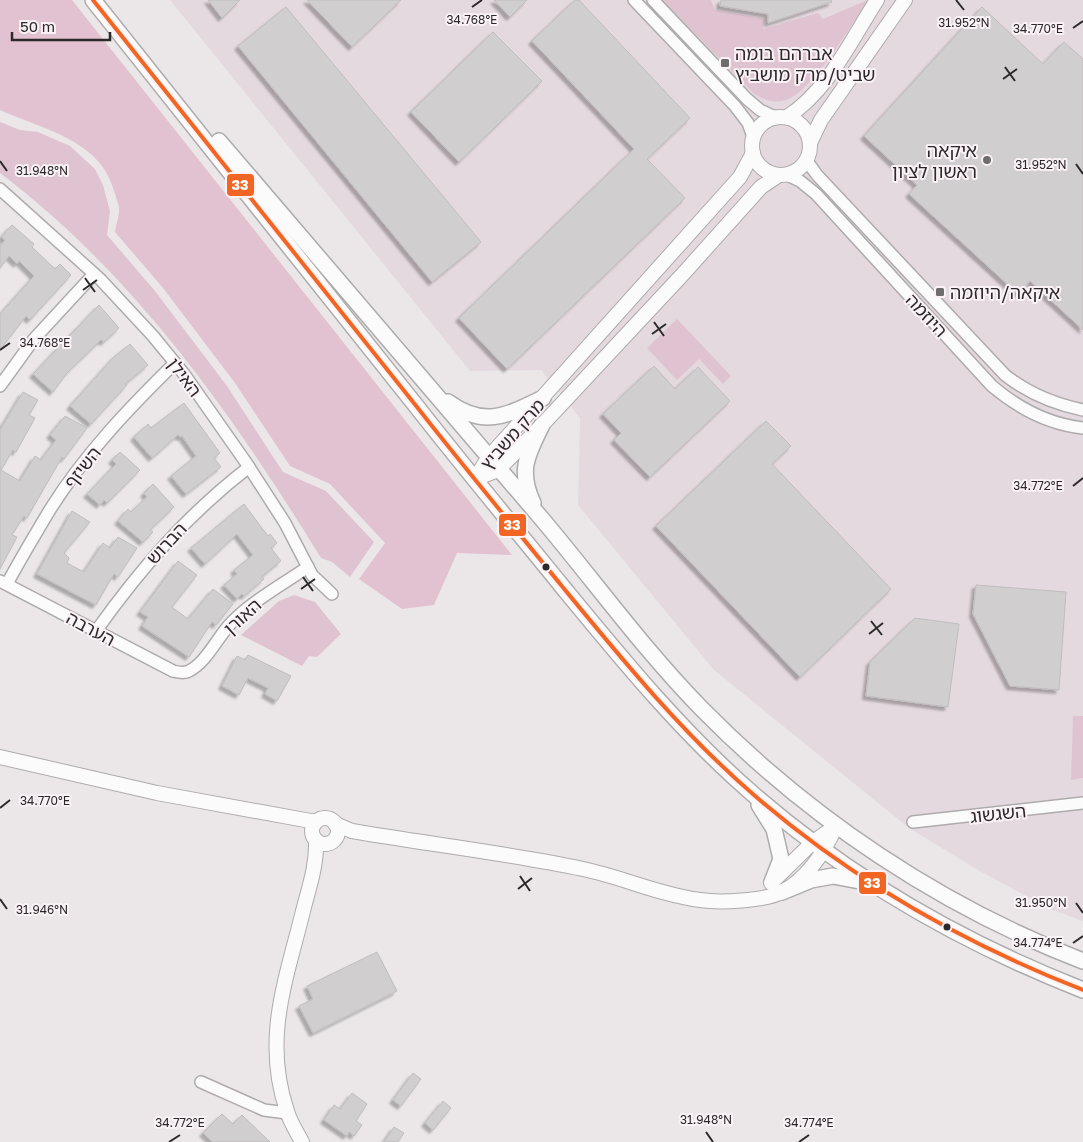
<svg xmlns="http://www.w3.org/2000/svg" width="1083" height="1142" viewBox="0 0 1083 1142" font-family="'Golos Text','Noto Sans Hebrew',sans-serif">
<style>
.built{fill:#e4d9de}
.green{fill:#dfc3d0}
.forest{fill:#e2c2d1}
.building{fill:#d1ced0;stroke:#c0bdbe;filter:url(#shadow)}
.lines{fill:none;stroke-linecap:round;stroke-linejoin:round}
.minor-casing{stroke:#aeabac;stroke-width:14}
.tertiary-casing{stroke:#aeabac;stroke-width:16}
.secondary-casing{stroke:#aeabac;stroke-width:18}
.minor{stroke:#fcfbfc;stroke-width:11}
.tertiary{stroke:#fcfbfc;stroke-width:14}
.secondary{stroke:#fcfbfc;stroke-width:15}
.bus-1-casing{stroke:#faf2f6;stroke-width:8}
.bus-1{stroke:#f26522;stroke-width:4}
.ticks{fill:none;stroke:#2c292a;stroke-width:2}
.poi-dot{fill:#6f6c6d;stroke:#faf2f6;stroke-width:2}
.bus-dot{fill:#2c292a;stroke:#faf2f6;stroke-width:2}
.labels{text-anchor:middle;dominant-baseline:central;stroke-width:4;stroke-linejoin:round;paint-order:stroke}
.poi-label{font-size:18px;fill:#2c292a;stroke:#faf2f6;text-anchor:start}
.street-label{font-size:18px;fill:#2c292a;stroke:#faf2f6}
.ticks-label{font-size:12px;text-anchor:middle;fill:#2c292a;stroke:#faf2f6;stroke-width:4;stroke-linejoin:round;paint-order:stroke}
.line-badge{stroke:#faf2f6;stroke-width:2}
.badge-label{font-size:14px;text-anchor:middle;font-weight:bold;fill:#fff}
</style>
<defs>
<filter id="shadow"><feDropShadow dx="-3.5" dy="3.5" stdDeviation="1" flood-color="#0004"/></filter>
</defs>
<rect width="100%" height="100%" fill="#ebe7e9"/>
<path class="built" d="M170,0H1083V921L1050,909L978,870L909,828L714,670L578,505L580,418L541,370L470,371Z"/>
<g class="green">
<path d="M662,0H711L715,10L765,19L763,29L818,13L823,19L868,0C851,25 813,91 786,100C773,104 765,100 754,94Z"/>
<path d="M0,122L20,130L38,132L70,146L95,169L103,185L110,211L107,235L155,291L227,386L283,472L326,491L374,542L350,577L332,562L321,558C233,415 135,275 0,173Z"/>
<path d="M677,319L731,376L723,384L699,359L677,380L647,348Z"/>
<path d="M294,595L315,602L341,634L317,657L309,656L302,666L241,635L279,601Z"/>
<path d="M1073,716H1083V778L1071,780Z"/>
</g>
<path class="forest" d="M0,0H72L512,555L457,553L434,605L402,609L359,579L385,543L330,484L290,466L235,383L163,288L115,232C116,225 119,217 119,210C119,204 116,197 114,191C101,140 42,129 0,110Z"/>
<g class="building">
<path d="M208,0H240L222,18Z"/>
<path d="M307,0H401L352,47Z"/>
<path d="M494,0H527L510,17Z"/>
<path d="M575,0H579L690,118L647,159L685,198L507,369L459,318L634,149L532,41Z"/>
<path d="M721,0H831L832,2L768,23V14L720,6Z"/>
<path d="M286,7L481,242L432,282L238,46Z"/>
<path d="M982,7L1043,64L1064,42L1083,59V330L1030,281L1018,294L909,194L917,185L864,136Z"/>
<path d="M493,32L542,81L459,162L411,112Z"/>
<path d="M12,225L34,244L32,247L55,269L60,264L71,275L30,320L26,316L0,350V314L34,276L19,261L17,264L9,256L0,268V246L5,240L1,237Z"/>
<path d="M99,305L119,328L104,342L101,340L67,373L53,392L33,374Z"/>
<path d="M130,344L148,365L125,384L127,385L91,424L70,406L114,357Z"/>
<path d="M654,366L675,389L698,367L730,401L650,477L614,440L621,433L603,414Z"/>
<path d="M23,392L38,400L29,415L35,418L16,452L13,450L1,470L20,481L35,456L41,460L56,440L50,435L65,416L87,428L64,459L62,457L27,518L24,516L12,535L17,537L0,569V430Z"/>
<path d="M184,403L220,453L214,458L221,467L186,494L171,476L196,456L182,436L180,437L178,435L152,458L134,437L148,424L151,428Z"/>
<path d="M766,421L791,446L772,464L891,589L800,677L656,526Z"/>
<path d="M120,452L140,470L107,503L104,500L100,505L87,494L116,464L112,460Z"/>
<path d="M153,484L174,507L150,530L153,532L143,542L118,521L128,509L131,512L147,497L144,493Z"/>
<path d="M244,504L268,536L270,534L277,543L271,548L281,561L262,576L264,579L244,596L242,594L237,599L224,585L237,574L234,570L253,555L237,534L205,564L191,548Z"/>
<path d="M72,511L90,522L64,553L69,558L67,563L84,572L103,543L110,548L118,537L137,548L118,577L114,574L96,605L37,574Z"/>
<path d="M178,561L197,575L172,607L188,619L213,589L233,604L216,625L212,622L189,657L142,626L148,617L140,612Z"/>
<path d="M976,585L1066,592L1059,690L1010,686L973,614Z"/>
<path d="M915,618L959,624L948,707L866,696L870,662Z"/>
<path d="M248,655L291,676L277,701L265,694L268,688L248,678L239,695L222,686L237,656L245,660Z"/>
<path d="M377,952L397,991L313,1033L299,1006L313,999L307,986Z"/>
<path d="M413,1073L421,1079L401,1106L393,1100Z"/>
<path d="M352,1093L367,1104L356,1121L362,1125L354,1136L349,1132L347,1136L324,1120L334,1105L340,1109Z"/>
<path d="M443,1101L451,1108L433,1130L425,1123Z"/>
<path d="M222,1114L233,1124L242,1115L270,1142H213L203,1133Z"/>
<path d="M394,1127L404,1133L398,1142H384Z"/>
</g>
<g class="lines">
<defs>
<g id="minor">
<path d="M634,0L735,106L748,123L753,137"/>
<path d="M653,0L747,99L760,110L775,117"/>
<path d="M807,161L817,175L1005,375C1029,394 1054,404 1083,410"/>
<path d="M787,175L800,181L816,194L992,386C1018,408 1048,424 1083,428"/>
<path d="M0,189L100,279L153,336L184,374L247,464L285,523L312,575L332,594"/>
<path d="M0,386L34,339L94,274"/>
<path d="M0,581L173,671C178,672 184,674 189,671C207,662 218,636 232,622C254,600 283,584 308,567"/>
<path d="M7,584C21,558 36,533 51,508C85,454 130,407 175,363"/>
<path d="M96,631C141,568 187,515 249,467"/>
<path d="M913,822L1083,803"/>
<path d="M201,1082L264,1110L287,1113"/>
</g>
<g id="tertiary">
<circle cx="781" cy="146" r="29"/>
<path d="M787,117C828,91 851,40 877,0"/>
<path d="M810,143L821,120L905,0"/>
<path d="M475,479L498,470L542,425L683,274L761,187L779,175"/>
<path d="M475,479L488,458L740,177L753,153"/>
<path d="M0,757L157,793L316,822"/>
<circle cx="325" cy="831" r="13"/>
<path d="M335,824L352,831C428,844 507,853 583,869C622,877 660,895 700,900C720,903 764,901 782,892C808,878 825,851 836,826"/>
<path d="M771,883L813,842L836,826"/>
<path d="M302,1142C297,1132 290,1122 287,1111C262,1037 287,978 304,907C310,885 317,863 316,840"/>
</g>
<g id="secondary">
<path d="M93,0C201,135 309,271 417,407C464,467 513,526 561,585C621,658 681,732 754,795C851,879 963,943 1083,990"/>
<path d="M219,141C327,266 434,393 542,519C595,582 644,650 702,709C809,818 940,906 1083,961"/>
<path d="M448,402C484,428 506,416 543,398"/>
<path d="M533,503C518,471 527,455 542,425"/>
<path d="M759,805L774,829L781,859L772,882"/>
<path d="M782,892L811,880L833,876L865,882"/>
</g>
</defs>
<use href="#minor" class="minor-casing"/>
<use href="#tertiary" class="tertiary-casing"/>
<use href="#secondary" class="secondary-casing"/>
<use href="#minor" class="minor"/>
<use href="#tertiary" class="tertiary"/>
<use href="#secondary" class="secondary"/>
<defs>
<path id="bus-1" d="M93,0C201,135 309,271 417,407C464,467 513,526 561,585C621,658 681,732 754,795C851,879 963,943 1083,990"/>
</defs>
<use href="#bus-1" class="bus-1-casing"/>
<use href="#bus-1" class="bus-1"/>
</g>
<path class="ticks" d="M956,0L964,10M472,7L482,0M1073,28L1083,21M1005,67L1015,81M1003,79L1017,69M0,161L7,171M1076,164L1083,174M85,278L95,292M83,290L97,280M654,322L664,336M652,334L666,324M0,350L10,343M1073,486L1083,478M303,577L313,591M301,589L315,579M871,621L882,635M869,634L883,623M0,808L10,800M520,876L530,891M518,889L532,878M0,899L7,909M1076,903L1083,913M1073,943L1083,936M706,1132L713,1142M169,1142L180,1135M799,1142L809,1135"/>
<g class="poi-dot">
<rect x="720" y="58" width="10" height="10" rx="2.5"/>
<circle cx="987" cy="160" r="5"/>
<rect x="935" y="287" width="10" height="10" rx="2.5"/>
</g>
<g class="bus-dot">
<circle cx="546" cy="567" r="4.5"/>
<circle cx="947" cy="927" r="4.5"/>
</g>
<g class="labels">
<g class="poi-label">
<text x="735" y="53">אברהם בומה<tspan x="735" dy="21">שביט/מרק מושביץ</tspan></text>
<text x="977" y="150" text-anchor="end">איקאה<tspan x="977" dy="21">ראשון לציון</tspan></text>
<text x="950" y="292">איקאה/היוזמה</text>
</g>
<g class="street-label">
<text transform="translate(927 315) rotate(47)">היוזמה</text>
<text transform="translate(185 377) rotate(53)">האילן</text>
<text transform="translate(512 434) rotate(-49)">מרק משביץ</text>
<text transform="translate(82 467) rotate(-52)">השיזף</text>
<text transform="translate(166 543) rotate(-47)">הברוש</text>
<text transform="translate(242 616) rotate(-42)">האורן</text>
<text transform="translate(91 628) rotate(28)">הערבה</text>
<text transform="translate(998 813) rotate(-6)">השגשוג</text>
</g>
</g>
<g class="ticks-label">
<text x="472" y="24">34.768°E</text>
<text x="964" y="27">31.952°N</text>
<text x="1038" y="33">34.770°E</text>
<text x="1041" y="169">31.952°N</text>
<text x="42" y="175">31.948°N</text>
<text x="45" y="347">34.768°E</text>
<text x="1038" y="490">34.772°E</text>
<text x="45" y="805">34.770°E</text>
<text x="1041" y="907">31.950°N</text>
<text x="42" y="914">31.946°N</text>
<text x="1038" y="947">34.774°E</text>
<text x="706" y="1124">31.948°N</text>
<text x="180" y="1127">34.772°E</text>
<text x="809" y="1127">34.774°E</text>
</g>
<g class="line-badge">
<rect x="226" y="173" width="29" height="24" rx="5" fill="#f26522"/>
<rect x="498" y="513" width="29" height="24" rx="5" fill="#f26522"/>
<rect x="858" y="871" width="29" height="24" rx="5" fill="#f26522"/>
</g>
<g class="badge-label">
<text x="240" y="190">33</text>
<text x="512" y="530">33</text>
<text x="872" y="888">33</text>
</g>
<path d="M12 32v8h98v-8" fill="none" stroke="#2c292a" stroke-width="2.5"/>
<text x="20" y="32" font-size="15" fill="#2c292a" stroke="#faf2f6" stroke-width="4" paint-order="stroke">50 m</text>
</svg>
